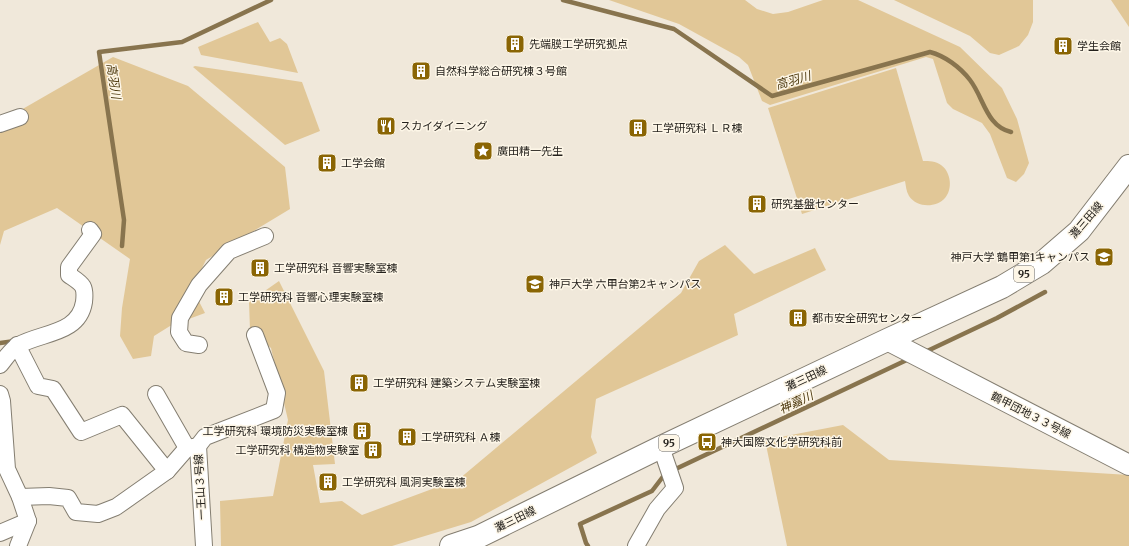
<svg xmlns="http://www.w3.org/2000/svg" width="1129" height="546" viewBox="0 0 1129 546" font-family="Merriweather,'Noto Sans JP',serif">
<style>
.green{fill:#e1c797}
.lines{fill:none;stroke-linecap:round;stroke-linejoin:round}
.stream{stroke:#88744e;stroke-width:4.5}
.minor-casing{stroke:#847e71;stroke-width:18}
.tertiary-casing{stroke:#847e71;stroke-width:22}
.primary-casing{stroke:#847e71;stroke-width:24}
.minor{stroke:#fff;stroke-width:16}
.tertiary{stroke:#fff;stroke-width:20}
.primary{stroke:#fff;stroke-width:22}
.labels{text-anchor:middle;dominant-baseline:central;stroke-width:3;stroke-linejoin:round;paint-order:stroke}
.shield{fill:#fdf6e7;stroke:#656159;stroke-width:1}
.shield-label{font-size:10px;font-weight:bold;fill:#24211c}
.poi-label{font-size:11px;fill:#24211c;stroke:#fdf6e7;text-anchor:start}
.street-label{font-size:11px;fill:#24211c;stroke:#fdf6e7}
.water-label{font-size:12px;font-style:italic;fill:#4d390e;stroke:#fdf6e7}
</style>
<rect width="100%" height="100%" fill="#f0e8da"/>
<g class="green">
<path d="M609,0H745L757,9L773,14L788,12L823,0H858L960,47L1002,88L1017,119L1029,163L1024,174L1016,182L1007,178L990,134L982,123L953,109L947,103L933,59L926,57L770,105L762,101L748,65L739,57L679,24Z"/>
<path d="M894,0H1033V22L1028,35L1019,46L999,55L990,53L970,36Z"/>
<path d="M1111,0H1129V27Z"/>
<path d="M258,22L270,42L280,38L287,44L298,73L201,55L198,47Z"/>
<path d="M113,57L188,86L285,167L290,209L206,260L192,288L205,313L170,326L154,336L151,356L133,359L120,336L122,308L130,259L57,208L4,231L0,245V122Z"/>
<path d="M195,66L302,82L320,131L285,145L193,67Z"/>
<path d="M896,68L923,161C929,161 936,161 941,165C951,172 953,189 945,198C936,208 917,208 909,196C906,191 906,186 905,181L802,214L768,108Z"/>
<path d="M725,245L754,274L815,248L826,270L734,314L738,335L596,399L591,437L597,453L471,522L392,546H221L220,501L273,496L288,420L271,348L250,330L249,302L279,281L324,371L335,464L313,465L320,503L342,501L362,515L459,479L681,293L699,261Z"/>
<path d="M843,425L889,460L1129,475V546H787L765,440Z"/>
</g>
<g class="lines">
<g class="stream">
<path d="M563,0L674,29L772,96L930,52C945,56 960,67 970,80C984,98 986,126 1011,132"/>
<path d="M122,246L124,220L99,52L182,42L271,0"/>
<path d="M0,343L15,341"/>
<path d="M923,353L997,318L1045,292"/>
<path d="M588,546L586,543L580,524L652,491L665,474L911,358"/>
</g>
<defs>
<g id="minor">
<path d="M0,124L20,117"/>
<path d="M17,345L38,386L53,389L81,432L122,415L167,471"/>
<path d="M199,345L186,343L179,332L180,318L199,285L229,251L265,236"/>
<path d="M0,365C5,359 12,348 19,345C43,332 79,334 84,302C86,285 82,284 69,275V267L93,234L90,230"/>
<path d="M0,394L2,401L7,469L20,497L28,521L18,546"/>
<path d="M156,394L187,448"/>
<path d="M198,446L205,437L274,410L277,393L255,335"/>
<path d="M20,497L49,496L68,498L76,512L98,514L116,507L167,471L187,448L198,446L204,546"/>
<path d="M0,533L28,521"/>
<path d="M636,546L657,509L675,488L661,447"/>
</g>
<path id="tertiary" d="M887,340L1129,465"/>
<path id="primary" d="M451,546L478,537L661,447L887,340L1002,287L1042,263L1079,231L1129,166"/>
</defs>
<use href="#minor" class="minor-casing"/>
<use href="#tertiary" class="tertiary-casing"/>
<use href="#primary" class="primary-casing"/>
<use href="#minor" class="minor"/>
<use href="#tertiary" class="tertiary"/>
<use href="#primary" class="primary"/>
</g>
<defs>
<symbol id="building-square" viewBox="-11 -11 22 22"><rect x="-9" y="-9" width="18" height="18" rx="4" fill="#8a6504" stroke="#fdf6e7"/><path d="M-4-6H4V6H1V3H-1V6H-4ZM-2.5-4.3h1.7v1.8h-1.7ZM.8-4.3h1.7v1.8H.8ZM-2.5-1h1.7V.8h-1.7ZM.8-1h1.7V.8H.8Z" fill="#fff"/></symbol>
<symbol id="restaurant-square" viewBox="-11 -11 22 22"><rect x="-9" y="-9" width="18" height="18" rx="4" fill="#8a6504" stroke="#fdf6e7"/><path d="M-5-6h1v4h1v-4h1v4h1v-4h1v5L-1.5 .5V6h-2V.5L-5-1ZM5-6V6H3V1.5H1.5Q1.5-4 5-6Z" fill="#fff"/></symbol>
<symbol id="sight-square" viewBox="-11 -11 22 22"><rect x="-9" y="-9" width="18" height="18" rx="4" fill="#8a6504" stroke="#fdf6e7"/><path d="M0-6L1.8-2.2L6-1.7L2.9 1.2L3.7 5.4L0 3.3L-3.7 5.4L-2.9 1.2L-6-1.7L-1.8-2.2Z" fill="#fff"/></symbol>
<symbol id="university-square" viewBox="-11 -11 22 22"><rect x="-9" y="-9" width="18" height="18" rx="4" fill="#8a6504" stroke="#fdf6e7"/><path d="M0-5L7-2L0 1L-7-2ZM-4 1L0 2.5L4 1V4Q0 6-4 4Z" fill="#fff"/></symbol>
<symbol id="bus-square" viewBox="-11 -11 22 22"><rect x="-9" y="-9" width="18" height="18" rx="4" fill="#8a6504" stroke="#fdf6e7"/><path d="M-5-6H5V4H4V6H2V4H-2V6H-4V4H-5ZM-3.5-4V0h7V-4ZM-3.5 1.2v1.5H-2V1.2ZM2 1.2v1.5H3.5V1.2Z" fill="#fff"/></symbol>
</defs>
<g fill-rule="evenodd">
<use href="#building-square" x="504" y="33" width="22" height="22"/>
<use href="#building-square" x="1052" y="35" width="22" height="22"/>
<use href="#building-square" x="410" y="60" width="22" height="22"/>
<use href="#restaurant-square" x="375" y="115" width="22" height="22"/>
<use href="#building-square" x="627" y="117" width="22" height="22"/>
<use href="#sight-square" x="472" y="140" width="22" height="22"/>
<use href="#building-square" x="316" y="152" width="22" height="22"/>
<use href="#building-square" x="746" y="193" width="22" height="22"/>
<use href="#university-square" x="1093" y="246" width="22" height="22"/>
<use href="#building-square" x="249" y="257" width="22" height="22"/>
<use href="#university-square" x="524" y="273" width="22" height="22"/>
<use href="#building-square" x="213" y="286" width="22" height="22"/>
<use href="#building-square" x="787" y="307" width="22" height="22"/>
<use href="#building-square" x="348" y="372" width="22" height="22"/>
<use href="#building-square" x="351" y="420" width="22" height="22"/>
<use href="#building-square" x="396" y="426" width="22" height="22"/>
<use href="#bus-square" x="696" y="431" width="22" height="22"/>
<use href="#building-square" x="362" y="439" width="22" height="22"/>
<use href="#building-square" x="317" y="471" width="22" height="22"/>
</g>
<g class="labels">
<g class="shield">
<rect x="1014" y="266" width="20" height="16" rx="3"/>
<rect x="659" y="435" width="20" height="16" rx="3"/>
</g>
<g class="shield-label">
<text x="1024" y="274">95</text>
<text x="669" y="443">95</text>
</g>
<g class="poi-label">
<text x="529" y="44">先端膜工学研究拠点</text>
<text x="1077" y="46">学生会館</text>
<text x="435" y="71">自然科学総合研究棟３号館</text>
<text x="400" y="126">スカイダイニング</text>
<text x="652" y="128">工学研究科 ＬＲ棟</text>
<text x="497" y="151">廣田精一先生</text>
<text x="341" y="163">工学会館</text>
<text x="771" y="204">研究基盤センター</text>
<text x="1090" y="257" text-anchor="end">神戸大学 鶴甲第1キャンパス</text>
<text x="274" y="268">工学研究科 音響実験室棟</text>
<text x="549" y="284">神戸大学 六甲台第2キャンパス</text>
<text x="238" y="297">工学研究科 音響心理実験室棟</text>
<text x="812" y="318">都市安全研究センター</text>
<text x="373" y="383">工学研究科 建築システム実験室棟</text>
<text x="348" y="431" text-anchor="end">工学研究科 環境防災実験室棟</text>
<text x="421" y="437">工学研究科 Ａ棟</text>
<text x="721" y="442">神大国際文化学研究科前</text>
<text x="359" y="450" text-anchor="end">工学研究科 構造物実験室</text>
<text x="342" y="482">工学研究科 風洞実験室棟</text>
</g>
<g class="street-label">
<text transform="translate(1086 220) rotate(-49)">灘三田線</text>
<text transform="translate(806 378) rotate(-25)">灘三田線</text>
<text transform="translate(1031 415) rotate(27)">鶴甲団地３３号線</text>
<text transform="translate(200 487) rotate(-93)">一王山３号線</text>
<text transform="translate(515 519) rotate(-26)">灘三田線</text>
</g>
<g class="water-label">
<text transform="translate(793 80) rotate(-16)">高羽川</text>
<text transform="translate(114 81) rotate(82)">高羽川</text>
<text transform="translate(796 402) rotate(-25)">神嘉川</text>
</g>
</g>
</svg>
